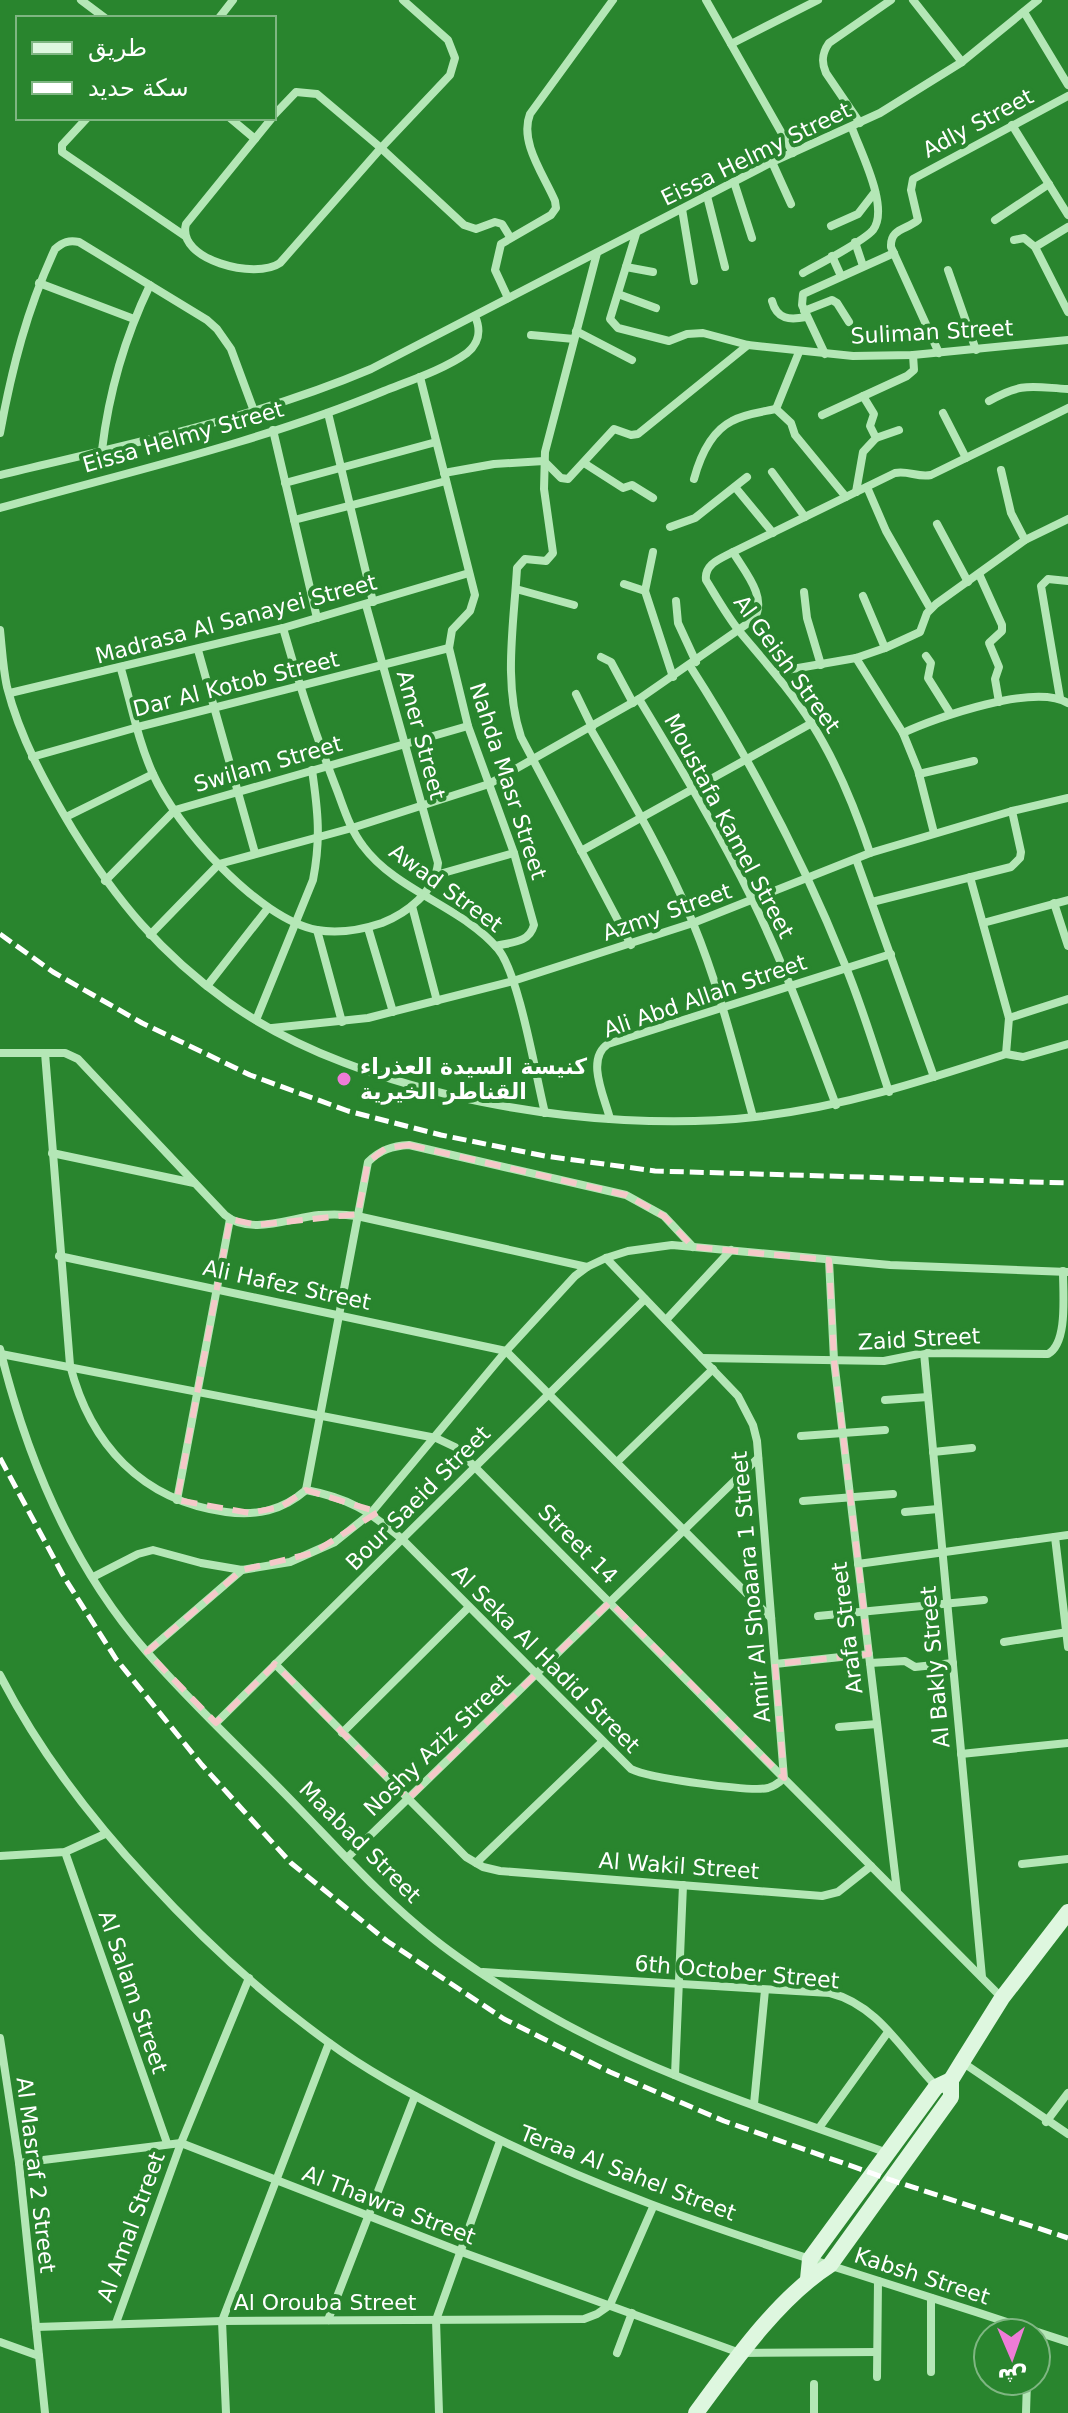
<svg xmlns="http://www.w3.org/2000/svg" width="1068" height="2413" viewBox="0 0 1068 2413" font-family="'DejaVu Sans','Noto Naskh Arabic',sans-serif">
<style>
.lines{fill:none;stroke-linecap:round;stroke-linejoin:round}
.minor{stroke:#b4e7b6;stroke-width:8}
.secondary{stroke:#def7df;stroke-width:16}
.rail{stroke:#fff;stroke-width:5;stroke-dasharray:14 6;stroke-linecap:butt}
.marked{fill:none;stroke:#f5c9c9;stroke-width:6;stroke-dasharray:16 10;stroke-linejoin:round}
.poi-dot{fill:#ee7cd7;stroke:#29852e;stroke-width:3}
.labels{text-anchor:middle;dominant-baseline:central;stroke-width:8;stroke-linejoin:round;paint-order:stroke}
.street-label{font-size:22px;fill:#fff;stroke:#29852e}
.poi-label{font-size:22px;font-weight:bold;fill:#fff;stroke:#29852e;text-anchor:start}
</style>
<rect width="100%" height="100%" fill="#29852e"/>
<g class="lines">
<g class="minor">
<path d="M81,0L105,18"/>
<path d="M706,0L793,153"/>
<path d="M913,0L962,62"/>
<path d="M1024,12L1068,85"/>
<path d="M219,18L233,0"/>
<path d="M731,44L818,0"/>
<path d="M274,115L296,92L317,94L381,148L464,225L476,229L495,222L502,224L510,237"/>
<path d="M87,118L62,145V152L185,236"/>
<path d="M230,118L255,139"/>
<path d="M272,118L186,224C176,260 256,280 280,263L381,148L450,75L455,58L448,40L403,0"/>
<path d="M860,123L826,73C821,62 822,53 829,43L891,0"/>
<path d="M1012,125L1068,215"/>
<path d="M772,162L791,204"/>
<path d="M734,182L752,238"/>
<path d="M707,196L725,267"/>
<path d="M682,209L694,281"/>
<path d="M995,220L1049,184"/>
<path d="M831,226L858,214L875,192"/>
<path d="M636,234L610,319L618,328L669,341L687,334L703,333L748,345L853,356L913,355L1068,340"/>
<path d="M1014,240L1024,238L1035,247L1068,312"/>
<path d="M855,242L863,266"/>
<path d="M1035,247L1068,227"/>
<path d="M597,253L545,452L544,489L553,553L546,561L525,559L517,568C514,624 503,683 521,737L631,945"/>
<path d="M832,256L841,276"/>
<path d="M626,267L653,272"/>
<path d="M948,270L976,350"/>
<path d="M803,273C819,264 863,242 873,230C890,208 860,151 852,128"/>
<path d="M39,283L134,319"/>
<path d="M618,294L656,308"/>
<path d="M508,298L495,270L501,244L551,215L556,208L555,201C544,175 519,142 530,114L613,0"/>
<path d="M772,301C777,320 790,320 806,317"/>
<path d="M804,311L832,300L837,303L849,322"/>
<path d="M576,331L632,360"/>
<path d="M531,335L574,339"/>
<path d="M799,352L776,409L791,423L795,435L846,497"/>
<path d="M939,353L891,247C890,228 907,230 918,220L911,190L913,179L1068,96"/>
<path d="M825,354L802,305L803,294L894,253"/>
<path d="M420,377L475,595L470,611L452,630L449,648L468,726L514,853L534,925C529,943 512,942 496,946"/>
<path d="M989,401C1022,382 1031,387 1068,389"/>
<path d="M328,413L373,602"/>
<path d="M943,413L966,458"/>
<path d="M822,415L907,376L914,370L913,355"/>
<path d="M273,430L317,618"/>
<path d="M0,433C12,368 27,309 55,249C63,242 69,240 79,242L207,320L217,329L231,349L254,411"/>
<path d="M876,438L899,430"/>
<path d="M102,450C109,391 124,339 150,285"/>
<path d="M584,463L623,488L632,485L653,498"/>
<path d="M1001,470L1011,513L1025,540"/>
<path d="M772,472L805,517"/>
<path d="M444,473L494,464L544,461L561,478L568,479L614,429L631,435L638,434L748,345"/>
<path d="M0,475C125,445 253,419 371,369L772,162L880,113L962,62L1038,0"/>
<path d="M694,479C700,457 710,432 732,421C744,414 762,412 776,409"/>
<path d="M285,483L436,442"/>
<path d="M735,487L773,533"/>
<path d="M867,487L886,531L930,608"/>
<path d="M856,492L863,452L876,438L870,426L874,414L863,396"/>
<path d="M0,508C128,472 261,442 384,391C409,381 445,369 467,353C480,342 481,330 475,316"/>
<path d="M294,520L446,481"/>
<path d="M937,524L968,582"/>
<path d="M670,527L695,518L747,477"/>
<path d="M653,552L645,591L673,677"/>
<path d="M733,552C720,559 704,564 706,580C717,598 727,616 740,632C765,662 791,691 812,724C838,765 855,808 870,853"/>
<path d="M979,574L1002,625V631L989,643L999,667L995,679L999,702"/>
<path d="M624,584L645,591"/>
<path d="M516,589L574,605"/>
<path d="M804,592L807,618L821,665"/>
<path d="M863,596L885,648"/>
<path d="M676,601L678,623L696,662"/>
<path d="M283,628C298,681 315,733 335,785C343,805 349,828 363,846C396,891 463,907 498,949C519,974 536,1077 545,1113"/>
<path d="M0,630C2,649 3,669 7,687C20,738 46,785 73,830C117,901 160,953 228,1002C360,1097 596,1135 755,1117C843,1107 923,1081 1006,1054L1023,1057L1068,1044"/>
<path d="M198,650L255,853"/>
<path d="M926,656L931,663L928,678L950,713"/>
<path d="M601,657L611,662L633,703"/>
<path d="M856,658L903,733L918,770L934,833"/>
<path d="M690,666C751,761 803,860 845,965C862,1006 875,1050 889,1092"/>
<path d="M121,669C131,703 138,741 153,774C176,826 258,919 317,930C339,934 361,930 382,923C407,913 435,892 438,863L366,605"/>
<path d="M775,672L856,658L885,648L920,632L927,613L936,604L1025,540L1068,519"/>
<path d="M10,693L283,628L469,573"/>
<path d="M576,694L592,727"/>
<path d="M1060,698L1041,586L1048,579L1068,581"/>
<path d="M639,699C679,765 719,832 753,901C785,967 810,1036 836,1105"/>
<path d="M590,728C627,792 665,855 693,923C719,986 735,1052 753,1117"/>
<path d="M903,733C937,717 1035,683 1068,703"/>
<path d="M32,757L138,727L449,648"/>
<path d="M919,774L974,761"/>
<path d="M66,817L153,774"/>
<path d="M581,851L812,723"/>
<path d="M856,859L934,1077"/>
<path d="M436,875L514,853"/>
<path d="M970,877L1009,1018L1006,1054"/>
<path d="M105,881L175,810L468,726"/>
<path d="M872,902L1011,867L1020,858L1021,852L1012,811"/>
<path d="M1054,903L1068,946"/>
<path d="M412,906L437,1001"/>
<path d="M983,923L1068,900"/>
<path d="M368,928L393,1012"/>
<path d="M317,930L342,1022"/>
<path d="M150,935L219,864L352,828L489,784L639,699L754,619C768,597 744,571 733,552L895,473C908,470 918,478 931,475L1068,408"/>
<path d="M207,986L268,908"/>
<path d="M1009,1018L1068,999"/>
<path d="M256,1020L313,880C321,839 318,811 312,770"/>
<path d="M272,1028L368,1018L513,981L693,923L870,853L1012,811L1068,798"/>
<path d="M0,1053H65L78,1059L225,1215C250,1236 290,1218 319,1215C332,1214 344,1214 357,1216L587,1267"/>
<path d="M45,1053L70,1365C90,1444 142,1501 226,1512C256,1516 282,1511 306,1490"/>
<path d="M610,1119C605,1098 585,1059 608,1044L891,954"/>
<path d="M52,1153L194,1183"/>
<path d="M59,1256L506,1351L771,1618"/>
<path d="M829,1260L834,1360L897,1891"/>
<path d="M666,1320L731,1250"/>
<path d="M0,1349C27,1459 71,1565 146,1651C190,1702 240,1748 286,1795C334,1844 381,1898 435,1940C468,1966 503,1988 540,2010C648,2073 770,2111 888,2153"/>
<path d="M924,1353L982,1977"/>
<path d="M1,1354L436,1438L455,1447L1002,1998"/>
<path d="M702,1358L884,1361L924,1353L1048,1354C1068,1343 1063,1295 1063,1271"/>
<path d="M885,1400L928,1397"/>
<path d="M801,1436L885,1430"/>
<path d="M933,1452L972,1448"/>
<path d="M617,1462L713,1369"/>
<path d="M306,1490C349,1498 369,1511 402,1539L631,1769C648,1778 750,1792 768,1788C775,1786 779,1783 784,1778L757,1441L753,1425L738,1396L606,1258"/>
<path d="M306,1490L368,1162C380,1150 392,1146 409,1145L626,1195L664,1216L693,1247"/>
<path d="M177,1500L230,1219"/>
<path d="M803,1501L893,1494"/>
<path d="M905,1512L938,1509"/>
<path d="M1055,1537L1068,1647"/>
<path d="M858,1564L1068,1535"/>
<path d="M93,1577L138,1554L153,1550L201,1563L242,1570L290,1562L335,1542L371,1513L506,1351L575,1276L587,1267L606,1258L628,1251L672,1245L890,1265L1068,1272"/>
<path d="M818,1616L984,1600"/>
<path d="M1004,1642L1068,1632"/>
<path d="M147,1652L242,1570"/>
<path d="M870,1663L905,1661L915,1667L953,1663"/>
<path d="M275,1664L466,1857L483,1867L500,1871L822,1896L838,1892L871,1866"/>
<path d="M775,1664L869,1654"/>
<path d="M0,1675C39,1751 91,1819 149,1881C203,1940 263,1995 328,2042C366,2070 409,2093 451,2115C580,2184 718,2230 857,2274C927,2296 998,2319 1068,2342"/>
<path d="M216,1723L645,1299"/>
<path d="M839,1727L877,1724"/>
<path d="M342,1733L469,1607"/>
<path d="M961,1754L1068,1743"/>
<path d="M65,1852L167,2143"/>
<path d="M0,1856L65,1852L105,1834"/>
<path d="M347,1858L758,1458"/>
<path d="M476,1863L602,1742"/>
<path d="M1022,1864L1068,1859"/>
<path d="M483,1972L830,1993C879,2005 904,2054 938,2088"/>
<path d="M0,2038L19,2163L45,2413"/>
<path d="M962,2062L1068,2134"/>
<path d="M675,2075L683,1885"/>
<path d="M754,2104L765,1990"/>
<path d="M1046,2122L1068,2093"/>
<path d="M819,2128L888,2032"/>
<path d="M19,2163L181,2143L459,2251L740,2353L877,2352"/>
<path d="M328,2320L415,2096"/>
<path d="M116,2323L181,2143L249,1978"/>
<path d="M36,2327L222,2321L584,2319L597,2314L610,2305L653,2207"/>
<path d="M0,2342L39,2356"/>
<path d="M617,2353L632,2313"/>
<path d="M931,2372V2298"/>
<path d="M877,2377L878,2281"/>
<path d="M226,2413L222,2321L329,2043"/>
<path d="M439,2413L436,2320L500,2141"/>
<path d="M814,2413V2384"/>
<path d="M1026,2413L1027,2381"/>
</g>
<g class="secondary">
<path d="M808,2279L810,2259L936,2087L951,2080"/>
<path d="M696,2413C732,2364 778,2298 830,2265L951,2097V2080L962,2062L1002,1998L1068,1912"/>
</g>
<g class="rail">
<path d="M0,934L53,972L142,1023L250,1075L348,1111L441,1135L545,1156L655,1171L1068,1183"/>
<path d="M0,1458L64,1577L116,1659L202,1765L291,1863L387,1941L504,2019L610,2072L724,2121L891,2180L1068,2238"/>
</g>
</g>
<path class="marked" d="M409,1145L626,1195L664,1216L693,1247L829,1260L834,1360L869,1654L775,1664L784,1778L610,1602L408,1799L275,1664L216,1723L147,1652L242,1570L313,1553L378,1512L306,1490L281,1507L250,1513L177,1500L230,1219L257,1225L358,1214L368,1162L386,1148Z"/>
<circle class="poi-dot" cx="344" cy="1079" r="8"/>
<g class="labels">
<g class="street-label">
<text transform="translate(978 123) rotate(-28)">Adly Street</text>
<text transform="translate(756 154) rotate(-26)">Eissa Helmy Street</text>
<text transform="translate(932 332) rotate(-3)">Suliman Street</text>
<text transform="translate(183 437) rotate(-16)">Eissa Helmy Street</text>
<text transform="translate(236 619) rotate(-15)">Madrasa Al Sanayei Street</text>
<text transform="translate(787 664) rotate(54)">Al Geish Street</text>
<text transform="translate(236 684) rotate(-14)">Dar Al Kotob Street</text>
<text transform="translate(421 735) rotate(75)">Amer Street</text>
<text transform="translate(268 764) rotate(-16)">Swilam Street</text>
<text transform="translate(508 781) rotate(72)">Nahda Masr Street</text>
<text transform="translate(729 826) rotate(62)">Moustafa Kamel Street</text>
<text transform="translate(446 888) rotate(36)">Awad Street</text>
<text transform="translate(667 912) rotate(-19)">Azmy Street</text>
<text transform="translate(705 996) rotate(-19)">Ali Abd Allah Street</text>
<text transform="translate(287 1285) rotate(12)">Ali Hafez Street</text>
<text transform="translate(919 1339) rotate(-3)">Zaid Street</text>
<text transform="translate(418 1498) rotate(-45)">Bour Saeid Street</text>
<text transform="translate(578 1544) rotate(45)">Street 14</text>
<text transform="translate(751 1587) rotate(-95)">Amir Al Shoaara 1 Street</text>
<text transform="translate(847 1628) rotate(-97)">Arafa Street</text>
<text transform="translate(546 1659) rotate(45)">Al Seka Al Hadid Street</text>
<text transform="translate(935 1667) rotate(-95)">Al Bakly Street</text>
<text transform="translate(437 1745) rotate(-44)">Noshy Aziz Street</text>
<text transform="translate(360 1842) rotate(45)">Maabad Street</text>
<text transform="translate(679 1866) rotate(4)">Al Wakil Street</text>
<text transform="translate(737 1972) rotate(5)">6th October Street</text>
<text transform="translate(133 1992) rotate(71)">Al Salam Street</text>
<text transform="translate(628 2173) rotate(21)">Teraa Al Sahel Street</text>
<text transform="translate(36 2175) rotate(83)">Al Masraf 2 Street</text>
<text transform="translate(389 2205) rotate(21)">Al Thawra Street</text>
<text transform="translate(131 2227) rotate(-70)">Al Amal Street</text>
<text transform="translate(922 2276) rotate(18)">Kabsh Street</text>
<text x="325" y="2302">Al Orouba Street</text>
</g>
<g class="poi-label">
<text x="360" y="1066">كنيسة السيدة العذراء<tspan x="360" dy="25">القناطر الخيرية</tspan></text>
</g>
</g>
<rect x="16" y="16" width="260" height="104" fill="#29852e" stroke="#7fb682" stroke-width="2"/>
<rect x="32" y="42" width="40" height="12" fill="#def7df" stroke="#7fb682" stroke-width="2"/>
<text x="88" y="56" font-size="24" fill="#ffffff">طريق</text>
<rect x="32" y="82" width="40" height="12" fill="#ffffff" stroke="#7fb682" stroke-width="2"/>
<text x="88" y="96" font-size="24" fill="#ffffff">سكة حديد</text>
<g transform="translate(1012 2357) rotate(178)"><circle r="38" fill="#29852e" stroke="#7fb682" stroke-width="2"/>
<path d="M0-6L14 30L0 20L-14 30Z" fill="#ee7cd7"/>
<text y="-12" font-size="22" font-weight="bold" text-anchor="middle" fill="#ffffff">ش</text>
</g>
</svg>
